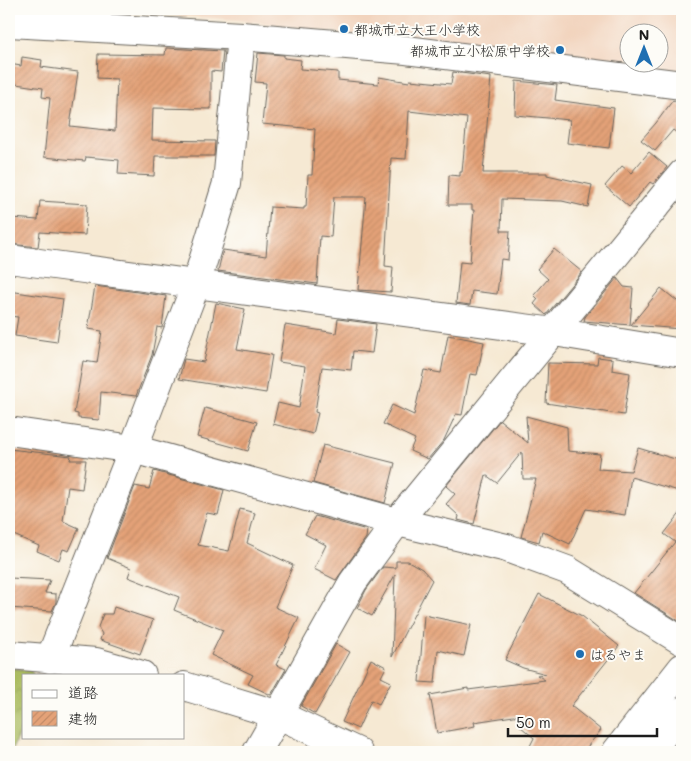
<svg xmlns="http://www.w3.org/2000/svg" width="691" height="761" viewBox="0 0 691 761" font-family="Mali,'Klee One',sans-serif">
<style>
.built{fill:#f2d4be;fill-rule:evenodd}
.park{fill:url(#park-crowns);stroke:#636c3e}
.building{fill:url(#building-hatch)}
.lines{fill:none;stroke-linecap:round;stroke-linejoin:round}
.minor-casing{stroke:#68645c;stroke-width:30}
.highway-casing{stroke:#68645c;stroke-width:30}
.minor{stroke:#fff;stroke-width:28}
.highway{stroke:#fff;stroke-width:28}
.poi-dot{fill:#1f6fb2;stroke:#fdfcf7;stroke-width:2}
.labels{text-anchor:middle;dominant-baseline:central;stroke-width:4;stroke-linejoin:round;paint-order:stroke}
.poi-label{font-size:14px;fill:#1c1c1c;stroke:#fdfcf7;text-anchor:start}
</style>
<defs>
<pattern id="park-crowns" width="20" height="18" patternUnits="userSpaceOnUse" patternTransform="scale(1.25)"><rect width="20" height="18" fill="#aabc60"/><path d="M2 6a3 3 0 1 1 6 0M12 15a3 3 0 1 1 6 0" fill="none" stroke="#92a153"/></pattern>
<pattern id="building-hatch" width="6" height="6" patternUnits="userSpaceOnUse" patternTransform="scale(1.25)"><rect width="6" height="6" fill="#e4a278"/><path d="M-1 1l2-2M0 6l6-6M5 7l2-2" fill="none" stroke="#c38b67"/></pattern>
</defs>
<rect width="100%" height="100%" fill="#fdfcf7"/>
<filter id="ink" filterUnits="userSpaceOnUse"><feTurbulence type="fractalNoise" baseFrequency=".02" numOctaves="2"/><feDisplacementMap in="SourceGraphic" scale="10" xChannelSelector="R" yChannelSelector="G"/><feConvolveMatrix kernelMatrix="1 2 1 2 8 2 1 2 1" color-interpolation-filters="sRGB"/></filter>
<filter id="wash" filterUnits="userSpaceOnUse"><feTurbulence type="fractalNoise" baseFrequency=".0096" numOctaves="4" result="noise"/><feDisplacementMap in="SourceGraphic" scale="20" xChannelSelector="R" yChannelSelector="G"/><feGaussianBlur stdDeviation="1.12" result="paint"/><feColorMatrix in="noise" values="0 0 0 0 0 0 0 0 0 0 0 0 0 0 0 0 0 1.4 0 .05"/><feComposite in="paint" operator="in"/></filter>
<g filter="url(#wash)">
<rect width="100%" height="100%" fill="#f6e9d3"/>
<path class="built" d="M85,9H682V71L378,38L238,20ZM628,32H658V62H628Z"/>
<path class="park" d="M9,668L30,670L34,675H24V722L11,752H9Z"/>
<g id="blocks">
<g class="building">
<path d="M166,48L223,51L221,72L211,71V109L153,108L152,140L215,141L214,156H155L154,176L118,174L119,160L86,157L85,161L44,157L50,98L42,97L43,88L9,83V64L21,66L22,57L42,60L41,67L78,72L70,126L115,131L117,79L97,78L98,54L165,55Z"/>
<path d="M258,53L284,55V58L301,60L300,69L338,72V80L378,84L379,77L409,82L410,80L451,84L453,72L491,77L483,173H547V175L592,185L588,207L562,201L502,199L501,231H510L508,260L501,259L497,294L472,291L470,305L456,303L460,262L470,263L474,210H472V205H448L449,175L460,176V172H462L467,118L409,111L406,159L391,158L385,266L393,267L391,292L358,290L366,197H334L331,237L320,236L317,284L218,271L223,250L266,256L270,207L304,209V207H306L308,175H312L315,129L262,124L266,83L255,82Z"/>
<path d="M516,81L557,85L555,100L614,108L609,148L567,143L570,120L515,115Z"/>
<path d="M673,100L682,107V137L673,130L655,151L641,140L656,123Z"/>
<path d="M649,152L667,167L653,184L650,182L629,207L605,186L622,166L631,173Z"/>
<path d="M40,201L87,204L85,235L40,232L38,247L9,244L12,218L38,220Z"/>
<path d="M554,249L582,272L546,315L534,304L538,299L534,295L548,279L537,269Z"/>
<path d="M617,278L624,287L633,288L630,325L584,321L585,317Z"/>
<path d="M95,286L166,296L162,328L157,327L152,355L136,396L101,392L99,420L78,418V414L74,413L83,361L97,363L102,331L88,329Z"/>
<path d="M661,288L682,305L681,329L631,325Z"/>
<path d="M9,291L63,299L57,342L15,336L18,317L9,316Z"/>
<path d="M216,303L245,309L237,349L272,355L266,393L179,379L184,359L204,362Z"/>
<path d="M338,319L376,324L372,353L353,351L351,370L322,367L315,412L318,413L313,434L273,424L278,403L299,408L305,366L279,362L285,325L336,333Z"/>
<path d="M448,335L484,342L477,375L470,374L462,415L456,414L444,440L428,459L410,451L415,439L383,424L392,405L414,415L424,370L441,373Z"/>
<path d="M598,357L613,359L612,370L630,373L624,415L546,403L548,363L597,364Z"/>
<path d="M205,408L257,422L248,451L197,437Z"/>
<path d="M526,416L567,427L568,451L600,454L598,469L631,471L638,448L682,461V492L631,477L625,515L586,509L570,544L542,531L539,542L521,537L536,479H523L522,452L497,483L486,475L474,524L458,520L459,516L446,504L455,494L446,486L500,420L528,443Z"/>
<path d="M323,445L395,463L385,503L313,483Z"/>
<path d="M9,449L71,456L70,460H86L82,489L68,487L63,521L79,528L69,551L63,549L59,560L37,551L39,546L9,533Z"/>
<path d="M154,471L224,490L218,515L207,513L198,545L229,551L240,509L255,513L247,543L293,565L275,607L299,618L276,665L286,669L271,695L248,684L253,675L211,655L223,630L174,610L179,597L128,577L131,568L107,558L135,486L149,489Z"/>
<path d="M682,511V623L634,593L675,542L664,534Z"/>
<path d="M315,516L367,530L366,538L336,580L314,569L326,545L305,534Z"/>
<path d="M396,561H408L422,569L432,580L392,657L395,575L372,616L357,608L366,590L383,567L396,568Z"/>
<path d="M9,578L50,580L45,593L56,594V602L52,611L9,608Z"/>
<path d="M539,594L582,616L619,646L571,706L601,730L583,752H527L534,738L520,726V715L474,722L475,726L437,733L430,695L468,688V690L545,680L537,675L546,674L523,668L505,660Z"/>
<path d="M114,607L153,620L140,654L100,640L102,634L98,627L103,614H112Z"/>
<path d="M424,615L471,625L464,656L438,650L435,683L419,682Z"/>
<path d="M336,644L350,652L315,714L301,706Z"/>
<path d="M371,659L386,667L381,677L391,682L379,704L371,700L358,729L342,722Z"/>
</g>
</g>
</g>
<g filter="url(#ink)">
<use href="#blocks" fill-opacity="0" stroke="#68645c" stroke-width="1"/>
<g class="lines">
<defs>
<g id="minor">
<path d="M9,23L241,36L406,50L682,85"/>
<path d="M9,259L554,332L682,353"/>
<path d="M9,431L133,449L397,522L507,548L567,570L682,641"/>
<path d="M9,655L96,662L142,675"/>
<path d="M50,659L133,449L196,284L227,183L241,36"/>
<path d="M184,686L279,715L358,752"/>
<path d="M257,752L353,582L397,522L682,174"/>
</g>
<g id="highway">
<path d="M616,752L682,668"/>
<path d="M650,752L682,711"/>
</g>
</defs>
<use href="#minor" class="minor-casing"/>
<use href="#highway" class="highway-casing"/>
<use href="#minor" class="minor"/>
<use href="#highway" class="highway"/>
</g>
</g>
<g class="poi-dot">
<circle cx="344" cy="29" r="5"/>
<circle cx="560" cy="50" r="5"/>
<circle cx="580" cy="654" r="5"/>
</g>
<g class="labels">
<g class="poi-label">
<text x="354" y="29">都城市立大王小学校</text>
<text x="550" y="50" text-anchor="end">都城市立小松原中学校</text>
<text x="590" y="654">はるやま</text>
</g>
</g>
<rect width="691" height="761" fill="none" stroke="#fdfcf7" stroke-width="30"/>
<rect x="22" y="674" width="162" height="65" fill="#fdfcf7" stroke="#a3a29f"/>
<rect x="32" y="690" width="25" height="8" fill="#ffffff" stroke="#a3a29f"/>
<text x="68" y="698" font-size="15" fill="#1c1c1c">道路</text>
<rect x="32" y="711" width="25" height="15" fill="url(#building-hatch)" stroke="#a3a29f"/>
<text x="68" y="724" font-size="15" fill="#1c1c1c">建物</text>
<g transform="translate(644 48)"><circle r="24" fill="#fdfcf7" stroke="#a3a29f"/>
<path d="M0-4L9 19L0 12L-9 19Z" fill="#1f6fb2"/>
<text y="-8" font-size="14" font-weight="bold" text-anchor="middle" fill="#1c1c1c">N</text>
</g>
<path d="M508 728v8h149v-8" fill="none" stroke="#1c1c1c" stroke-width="2.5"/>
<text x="516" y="728" font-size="15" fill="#1c1c1c" stroke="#fdfcf7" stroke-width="4" paint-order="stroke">50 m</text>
</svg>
